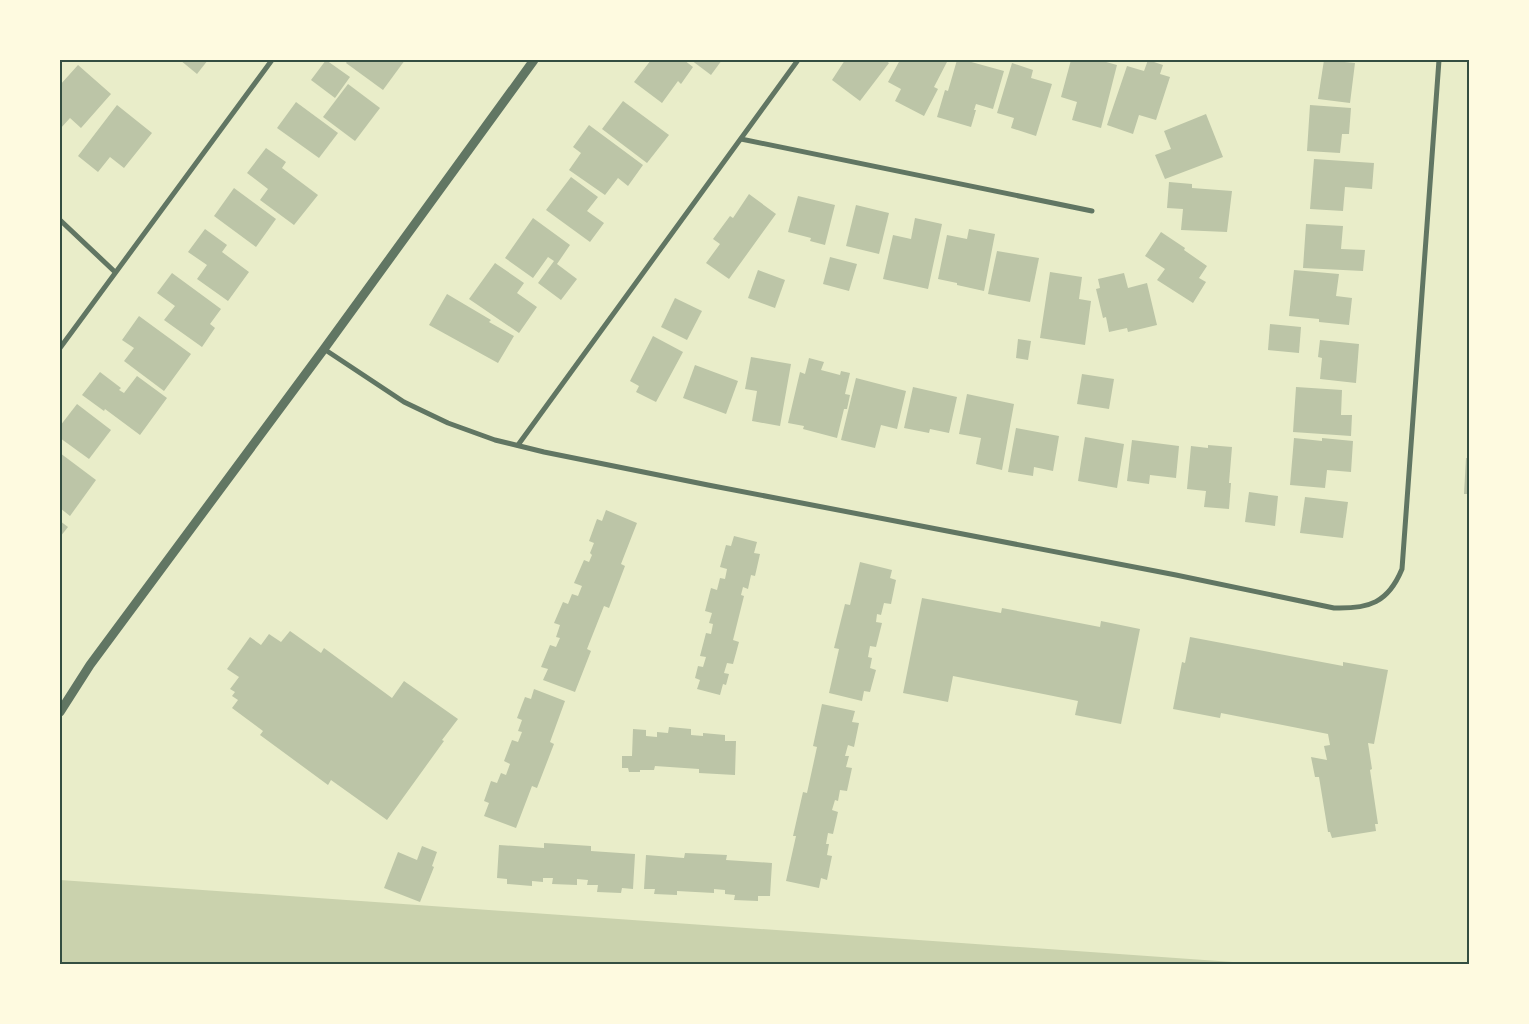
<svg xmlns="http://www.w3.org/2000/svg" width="1529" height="1024" viewBox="0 0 1529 1024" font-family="'Archivo Narrow',sans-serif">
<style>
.green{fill:#cad2ad}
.building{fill:#bcc5a7}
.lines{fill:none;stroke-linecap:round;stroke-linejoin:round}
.minor{stroke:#617663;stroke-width:5}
.tertiary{stroke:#617663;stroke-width:9}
.neatline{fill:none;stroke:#344e41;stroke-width:2}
</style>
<rect width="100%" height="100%" fill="#e9edc9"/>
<path class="green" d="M60,880L1261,964H60Z"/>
<g class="building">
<path d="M180,60H208L197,74Z"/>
<path d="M326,60L350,77L335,98L311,80Z"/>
<path d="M348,60H405L383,90L346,63Z"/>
<path d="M651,60H684L693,67L681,84L678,81L662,103L634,82Z"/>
<path d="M691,60H722L711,75Z"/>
<path d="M845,60H885L889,63L860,101L832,80Z"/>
<path d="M900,60H948L934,87L938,89L924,116L895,101L901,89L888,82Z"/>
<path d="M957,60H964L1004,71L993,109L976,104L974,110H976L971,127L937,117L945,90L948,91Z"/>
<path d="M1071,60H1099L1117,65L1101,128L1072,120L1077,102L1061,97Z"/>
<path d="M1148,60L1163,65L1160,74L1170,77L1156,120L1139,115L1133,134L1107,125L1127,66L1144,71Z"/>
<path d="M1324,60L1355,63L1350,103L1318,99Z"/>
<path d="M1012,63L1033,70L1031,78L1052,84L1036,136L1011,128L1014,118L997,113Z"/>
<path d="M78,65L111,94L81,128L70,118L60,129V85Z"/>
<path d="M348,84L380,108L355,141L323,117Z"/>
<path d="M623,101L669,135L647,163L602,129Z"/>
<path d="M296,102L338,133L319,158L277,128Z"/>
<path d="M117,105L152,133L124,168L110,157L98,172L78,156Z"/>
<path d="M1310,105L1351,108L1349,134H1342L1340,153L1307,151Z"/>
<path d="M1206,114L1223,157L1165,179L1155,155L1171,149L1164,131Z"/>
<path d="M589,125L643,165L628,186L618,178L605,195L569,170L581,153L573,147Z"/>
<path d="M266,148L286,162L282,168L318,195L294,225L260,200L268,189L247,173Z"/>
<path d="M1314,159L1374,163L1372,189L1345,187L1343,211L1310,209Z"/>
<path d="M571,177L598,197L587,211L604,223L590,242L546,210Z"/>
<path d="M1169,182L1192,184V188L1232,191L1227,232L1181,230L1183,209L1167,208Z"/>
<path d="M234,188L276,219L256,247L214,216Z"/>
<path d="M749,194L776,214L729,279L706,263L720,244L713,239L730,216L733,218Z"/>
<path d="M798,196L835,205L825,245L810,241L811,238L788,232Z"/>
<path d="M856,205L889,213L879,254L846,246Z"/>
<path d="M533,218L570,245L557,264L577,279L561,300L538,283L554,261L548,257L533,278L505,258Z"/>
<path d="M915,218L942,224L928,289L883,279L893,235L911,239Z"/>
<path d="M1306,224L1343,226L1341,249L1365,250L1363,271L1303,268Z"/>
<path d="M205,229L227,245L222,252L249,272L228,301L197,279L207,265L188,252Z"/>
<path d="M969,229L995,234L984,291L957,285V283L938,279L947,235L967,239Z"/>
<path d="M1161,232L1185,248L1184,250L1207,266L1199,278L1206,282L1193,303L1157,280L1165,269L1145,256Z"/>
<path d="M997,251L1039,258L1030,302L988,294Z"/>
<path d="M830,257L857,264L849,291L823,284Z"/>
<path d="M495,263L524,283L517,293L537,307L519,333L469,299Z"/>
<path d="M758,270L785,280L775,308L748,298Z"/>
<path d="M1294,270L1339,274L1336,296L1352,298L1349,325L1319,322V319L1289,316Z"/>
<path d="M1050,272L1082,277L1079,299L1091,301L1085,345L1040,338Z"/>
<path d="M172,273L221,309L210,324L215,328L202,347L164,320L175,306L157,293Z"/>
<path d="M1124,273L1128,288L1147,283L1157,325L1128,332L1127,328L1109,332L1106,317L1103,318L1096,289L1100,288L1098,279Z"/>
<path d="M447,294L491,320L489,322L514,336L498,363L429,325Z"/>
<path d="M675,298L702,311L687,340L661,327Z"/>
<path d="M139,316L191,354L164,391L124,361L134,348L122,340Z"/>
<path d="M1270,324L1301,327L1299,353L1268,350Z"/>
<path d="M653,336L683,352L656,402L636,392L639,386L630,381Z"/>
<path d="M1018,339L1031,341L1028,360L1016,358Z"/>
<path d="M1320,340L1359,344L1356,383L1320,379L1322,358L1318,357Z"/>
<path d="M751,357L791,364L780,426L752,421L757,391L745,389Z"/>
<path d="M809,358L824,362L821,370L840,375L841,371L850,373L845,394L850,395L847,409H844L837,438L803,429L804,426L788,423L800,372L805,374Z"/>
<path d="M695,365L738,381L726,414L683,398Z"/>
<path d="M100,372L121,388L119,390L124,393L137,376L167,398L140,435L105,409L104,411L82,395Z"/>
<path d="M1082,374L1114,379L1109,409L1077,404Z"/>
<path d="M856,378L906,391L897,429L881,425L875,448L841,440Z"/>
<path d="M913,387L957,397L949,433L930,429L929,433L904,428Z"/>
<path d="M1296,387L1342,390L1341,415H1352L1351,436L1293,432Z"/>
<path d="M967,394L1014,404L1002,470L976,464L981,438L959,434Z"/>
<path d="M77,404L111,430L89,459L60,438V426Z"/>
<path d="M1016,428L1059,436L1053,471L1034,467L1033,476L1008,472Z"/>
<path d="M1085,437L1124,444L1117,488L1078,481Z"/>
<path d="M1294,438L1322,441V438L1353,441L1351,472L1327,470L1325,488L1290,485Z"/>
<path d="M1132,440L1179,446L1176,478L1150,475L1149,484L1127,481Z"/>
<path d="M1208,445L1232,447L1229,483H1231L1229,509L1204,507L1206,491L1187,489L1191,446L1208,448Z"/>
<path d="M60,453L96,480L70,516L60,508Z"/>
<path d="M1466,458H1469V494H1464Z"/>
<path d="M1249,492L1278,496L1275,526L1245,522Z"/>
<path d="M1305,497L1348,502L1343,538L1300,533Z"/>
<path d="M606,510L637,523L621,564L625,566L609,608L604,606L587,649L591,651L575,692L543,680L548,669L541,667L550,645L556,647L560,638L556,637L560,625L554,623L563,602L568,604L572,594L578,596L582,586L574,583L584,560L589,562L592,555L590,553L594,543L589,541L597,519L602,521Z"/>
<path d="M60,521L68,527L60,537Z"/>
<path d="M734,536L757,542L754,553L760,554L755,576L751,575L748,589L743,587L741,595L744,596L733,640L739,642L733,664L727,663L724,673L729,674L726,685L723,684L720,695L697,689L700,680L695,678L698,666L703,667L706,657L700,656L706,633L711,634L713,624L709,623L712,613L705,611L711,588L717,590L720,578L725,579L727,569L720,567L726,545L731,546Z"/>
<path d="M860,562L892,570L890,578L896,580L891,604L884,603L881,615L877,614L876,622L882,623L876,647L870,646L868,657L872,658L870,668L876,670L870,692L864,691L862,701L829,693L839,649L834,648L845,604L850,605Z"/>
<path d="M922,598L1001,613L1002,608L1100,627L1101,621L1140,629L1121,724L1075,715L1078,701L953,676L948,702L903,693Z"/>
<path d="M290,631L321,653L324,648L392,698L404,681L458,719L442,740L444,741L387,820L331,780L328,785L260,735L263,731L232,708L238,700L232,696L235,692L230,689L239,677L227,669L250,637L261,645L269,634L281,642Z"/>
<path d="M1190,637L1343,666V662L1388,670L1374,744L1368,743L1372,769L1370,770L1378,824H1375L1376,831L1332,838L1330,832H1328L1319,777H1315L1311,757L1327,760L1324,746L1330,745L1328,734L1221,713L1220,718L1173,709L1182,662L1185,663Z"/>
<path d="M534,689L565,701L550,742L554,744L537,788L532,786L516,828L484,816L489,803L484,801L491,781L497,783L501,773L506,775L510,764L504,761L512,740L518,742L522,732L518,731L522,720L517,718L525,697L531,699Z"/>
<path d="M822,704L855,711L852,722L859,723L854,747L848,745L845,756H849L846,767L852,768L847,791L840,790L838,801L835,800L832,810L838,812L833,834L828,833L826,844H829L827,855L832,856L827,880L821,878L819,888L786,881L796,836H793L803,792L807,793L817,747L813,746Z"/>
<path d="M669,727L691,729V735L703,736V733L725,735V741H736L735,775L699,773V769L655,766L654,770H640V772H629L628,768H622V756H632L633,729L646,730V736L657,737V732L668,733Z"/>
<path d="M544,843L591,846V851L635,854L633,889L622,888L621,893L597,892L598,885H587L588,880L577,879V885L552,884L553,878H543V882L532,881V886L507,884V879L497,878L499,845L544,848Z"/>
<path d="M422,846L437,852L432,866L434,867L420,902L384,888L398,852L417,860Z"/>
<path d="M685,853L727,855L726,860L772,863L770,896H758V901L734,900L735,895L725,894V890L714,889V893L677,891V895L654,894L655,889H644L646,855L684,858Z"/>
</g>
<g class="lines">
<g class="minor">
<path d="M741,139L1092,211"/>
<path d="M60,220L115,272"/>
<path d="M60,348L272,60"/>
<path d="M324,349L404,402L448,423L495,440L544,452L708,485L1176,575L1334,608C1369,609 1388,603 1402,569L1439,60"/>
<path d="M518,445L798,60"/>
</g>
<path class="tertiary" d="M60,712L90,665L324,349L534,60"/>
</g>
<rect width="1529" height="1024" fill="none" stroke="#fefae0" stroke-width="122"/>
<rect x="61" y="61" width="1407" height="902" class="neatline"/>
</svg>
